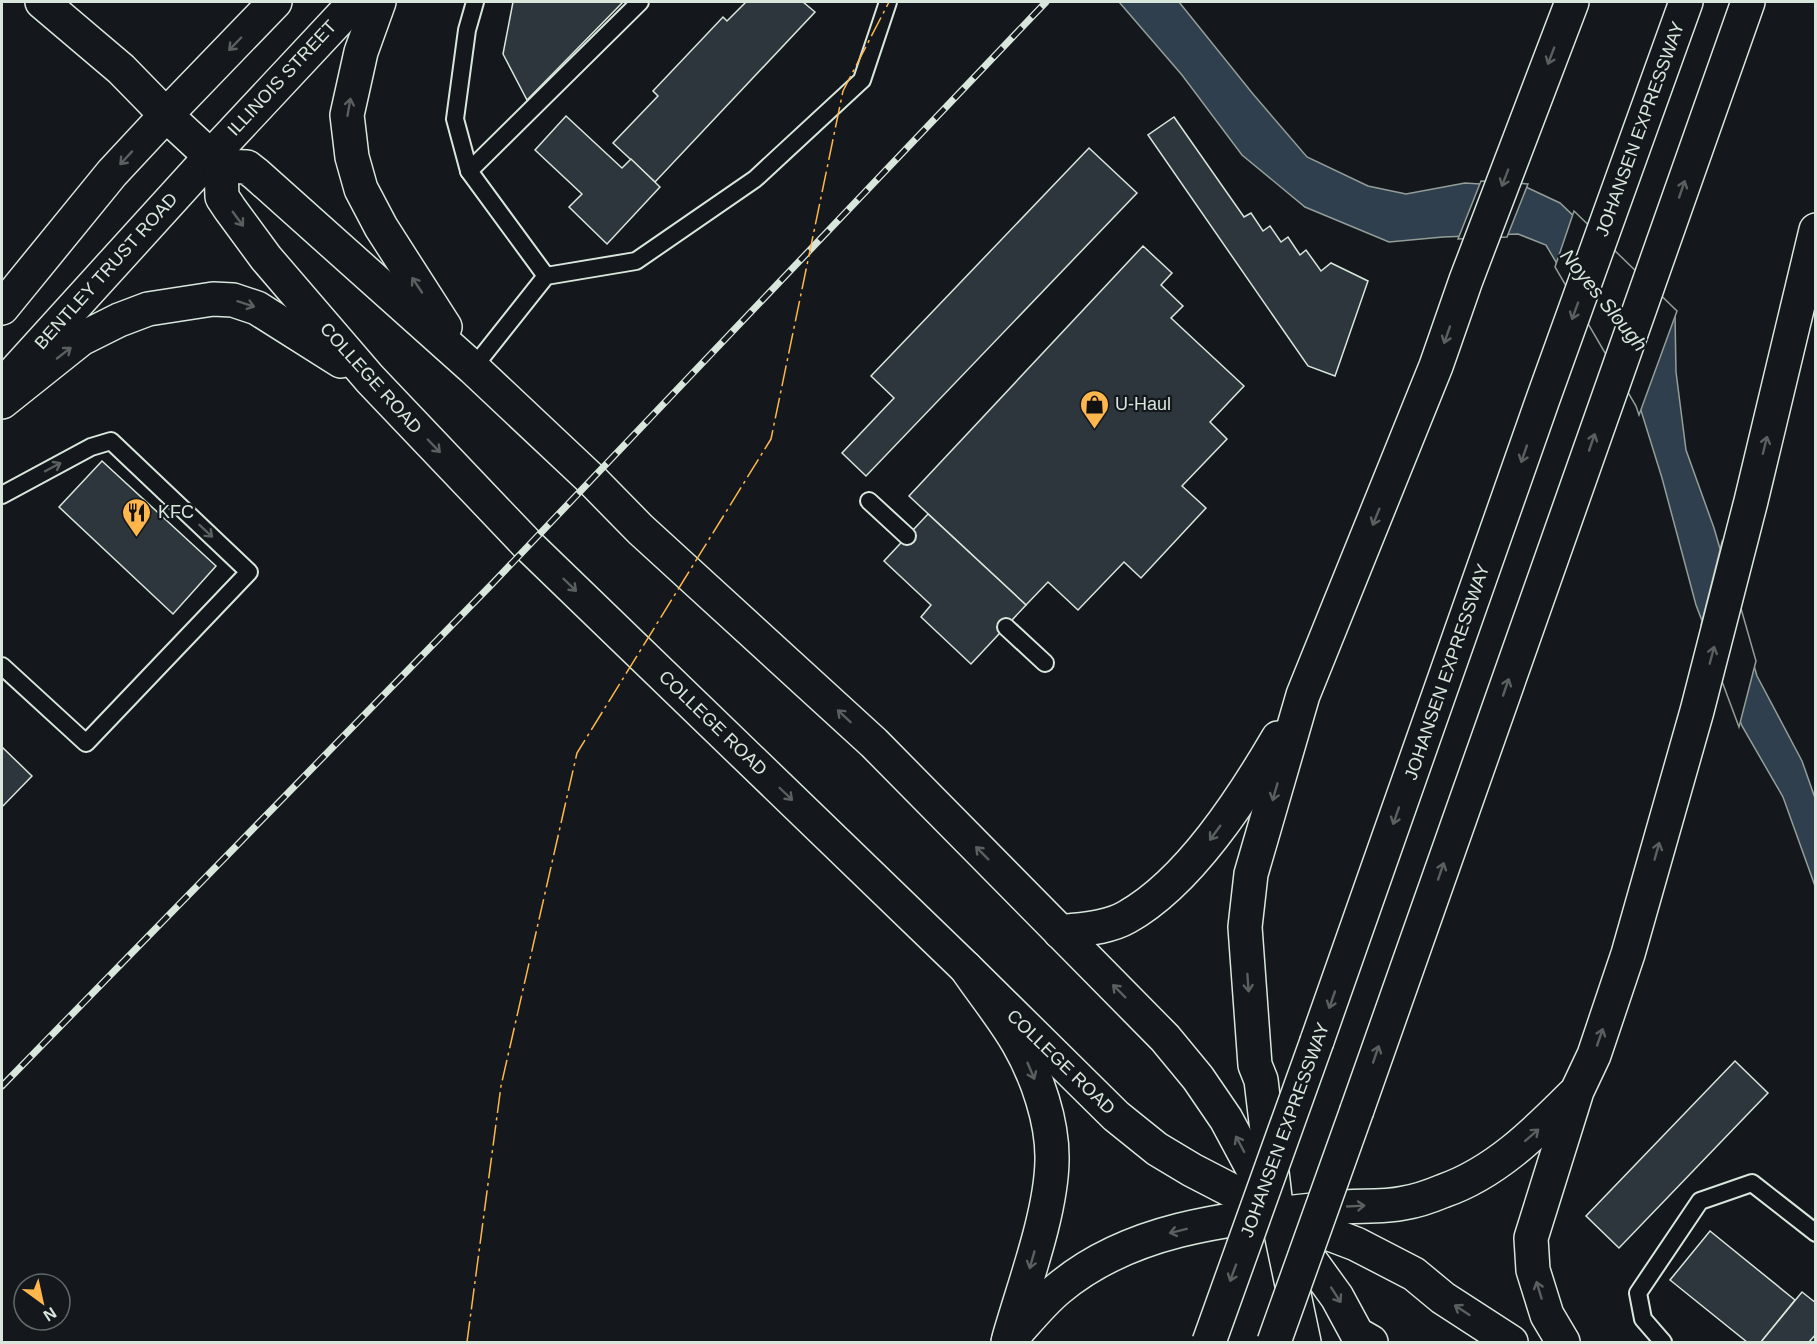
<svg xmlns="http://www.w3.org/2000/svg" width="1817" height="1344" viewBox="0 0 1817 1344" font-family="Arial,sans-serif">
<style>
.water{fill:#2f3f4d;stroke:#939e99;stroke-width:1.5}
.pier{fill:#14181c;stroke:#939e99;stroke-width:1.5}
.building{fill:#2c363c;stroke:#d8e6dc;stroke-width:1.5}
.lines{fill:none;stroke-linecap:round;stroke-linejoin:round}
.lane-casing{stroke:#d8e6dc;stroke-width:20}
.secondary-casing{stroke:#d8e6dc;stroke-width:36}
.primary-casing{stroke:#d8e6dc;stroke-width:36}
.highway-casing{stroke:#d8e6dc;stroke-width:36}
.lane{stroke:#14181c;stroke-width:16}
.secondary{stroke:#14181c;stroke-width:33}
.primary{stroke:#14181c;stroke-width:33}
.highway{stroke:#14181c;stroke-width:33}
.rail-casing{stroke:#d8e6dc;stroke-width:7}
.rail{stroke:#14181c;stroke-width:4.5;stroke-dasharray:14;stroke-linecap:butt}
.highway-bridge-casing{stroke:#d8e6dc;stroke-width:36;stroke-linecap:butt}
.highway-bridge{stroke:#14181c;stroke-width:33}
.power{stroke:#ffb74d;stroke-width:1.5;stroke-dasharray:21 4.5 3 4.5;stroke-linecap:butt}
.oneway{stroke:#59605f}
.labels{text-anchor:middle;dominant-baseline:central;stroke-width:4.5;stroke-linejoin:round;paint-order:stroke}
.street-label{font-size:18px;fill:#d8e6dc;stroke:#14181c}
.poi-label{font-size:18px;fill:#d8e6dc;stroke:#14181c;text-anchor:start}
.water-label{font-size:20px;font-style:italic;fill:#d8e6dc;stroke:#14181c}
</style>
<rect width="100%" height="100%" fill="#14181c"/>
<path class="water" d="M1119,2H1179L1253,94L1307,157L1368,186L1406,194L1465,183L1526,187L1560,203L1675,313L1676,372L1686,450L1714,528L1757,676L1802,761L1815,798V886L1783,797L1742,726L1696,605L1662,478L1639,404L1546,245L1518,234L1443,237L1389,242L1305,207L1242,155L1182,75Z"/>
<g class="pier">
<path d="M1481,181L1528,184L1507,237L1458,239Z"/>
<path d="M1574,211L1677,311L1639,415L1636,406L1555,267Z"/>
<path d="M1722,542L1756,661L1739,727L1701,625Z"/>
</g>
<g class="building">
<path d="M513,2H623L527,100L503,54Z"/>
<path d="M746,2H803L815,12L655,182L613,143L658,96L653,91L723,17L727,21Z"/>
<path d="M566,116L622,168L631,159L660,187L607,244L569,207L582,194L535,150Z"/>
<path d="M1174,117L1244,217L1251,213L1263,231L1270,226L1281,242L1288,237L1300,255L1306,250L1321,271L1331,263L1368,281L1335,376L1308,366L1148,135Z"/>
<path d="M1089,148L1137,193L866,476L842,453L894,398L871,376Z"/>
<path d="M1143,246L1172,273L1161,285L1183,306L1171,318L1244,386L1210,422L1227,439L1182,486L1206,508L1141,578L1124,562L1078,610L1048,582L1026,605L909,496Z"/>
<path d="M102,461L216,566L173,614L59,507Z"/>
<path d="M928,514L1026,605L971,664L921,617L931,605L884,561Z"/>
<path d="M2,747L32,776L2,807Z"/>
<path d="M1735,1061L1768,1093L1619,1248L1586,1216Z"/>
<path d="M1710,1231L1795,1300L1761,1342H1747L1670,1280Z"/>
<path d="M1802,1292L1816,1303V1334L1809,1342H1761Z"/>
</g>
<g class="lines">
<defs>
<g id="lane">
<path d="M475,2L467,30L455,119L469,171L546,276"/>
<path d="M469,171L640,2"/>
<path d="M473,368L546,276L636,261L755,179L862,80L888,2"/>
<path d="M2,495L91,447L111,441L249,572L86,743L2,666"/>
<path d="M869,501L907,536"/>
<path d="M1006,627L1045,663"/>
<path d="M1663,1342L1643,1319L1638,1293L1700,1201L1752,1183L1816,1233"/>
</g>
<g id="secondary">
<path d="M2,308L112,173L166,115"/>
<path d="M2,386L211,156"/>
</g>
<g id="primary">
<path d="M42,2L121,69L166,115L221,166L247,167L256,174L473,368L591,479L640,529L874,743L1165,1038L1198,1078L1226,1119L1277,1214L1337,1297L1357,1334L1371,1342"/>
<path d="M379,2L361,52L347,115L352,157L361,189L381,227L445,327"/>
<path d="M166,115L275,2"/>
<path d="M211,156L355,2"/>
<path d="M221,166L222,197L230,209L266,258L370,379L528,545L966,968L1116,1116L1157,1149L1192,1170L1277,1214L1356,1244L1414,1274L1443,1298L1511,1342"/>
<path d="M2,402L81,339L119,320L148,309L213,299L233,300L257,308L341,361"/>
</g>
<g id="highway">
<path d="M1060,932C1082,929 1108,928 1127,917C1189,882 1243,798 1278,738"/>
<path d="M966,968C983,993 1003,1017 1018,1043C1037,1076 1053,1122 1052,1161C1051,1214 1024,1285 1009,1338"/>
<path d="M1317,1041L1543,399L1686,2"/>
<path d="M1357,1110L1748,2"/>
<path d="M1008,1342C1024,1325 1040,1304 1058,1289C1134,1225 1237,1218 1332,1208C1356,1205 1381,1208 1404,1203C1417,1201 1431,1196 1443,1191C1495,1173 1535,1133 1573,1095"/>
<path d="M1304,1342L1277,1214L1261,1080L1255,1065L1245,927L1251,874L1303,695L1436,366L1466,280L1572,2"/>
<path d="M1563,1342L1547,1315L1533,1270L1531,1238L1577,1091L1594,1055L1628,954L1697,711L1751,501L1816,230"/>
</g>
</defs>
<use href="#lane" class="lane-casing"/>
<use href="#secondary" class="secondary-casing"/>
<use href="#primary" class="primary-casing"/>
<use href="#highway" class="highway-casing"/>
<use href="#lane" class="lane"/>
<use href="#secondary" class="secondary"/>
<use href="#primary" class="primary"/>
<use href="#highway" class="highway"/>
<defs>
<path id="rail" d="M2,1086L493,583L1046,2"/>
</defs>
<use href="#rail" class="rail-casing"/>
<use href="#rail" class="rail"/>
<defs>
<g id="highway-bridge">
<path d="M1209,1342L1317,1041"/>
<path d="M1274,1342L1357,1110"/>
</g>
</defs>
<use href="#highway-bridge" class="highway-bridge-casing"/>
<use href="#highway-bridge" class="highway-bridge"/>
<path class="power" d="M467,1342L501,1086L577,753L771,439L843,91L889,2"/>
</g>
<defs><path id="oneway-shaft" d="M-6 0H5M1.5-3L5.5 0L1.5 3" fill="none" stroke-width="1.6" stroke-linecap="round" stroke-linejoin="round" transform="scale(1.5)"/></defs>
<g class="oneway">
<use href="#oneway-shaft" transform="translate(235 44) rotate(134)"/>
<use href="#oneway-shaft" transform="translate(1551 56) rotate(111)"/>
<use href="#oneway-shaft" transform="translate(349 107) rotate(-80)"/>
<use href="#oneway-shaft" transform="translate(126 158) rotate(133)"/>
<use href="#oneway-shaft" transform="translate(1505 178) rotate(111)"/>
<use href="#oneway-shaft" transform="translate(1682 189) rotate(-71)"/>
<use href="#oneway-shaft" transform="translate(238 219) rotate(54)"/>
<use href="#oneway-shaft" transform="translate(417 285) rotate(-124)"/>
<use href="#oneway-shaft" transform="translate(246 304) rotate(18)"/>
<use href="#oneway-shaft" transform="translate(1575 311) rotate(110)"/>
<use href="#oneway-shaft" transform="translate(1447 335) rotate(109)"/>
<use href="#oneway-shaft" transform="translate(64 353) rotate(-38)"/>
<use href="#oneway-shaft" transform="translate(1592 442) rotate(-71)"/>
<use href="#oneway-shaft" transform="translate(1765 445) rotate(-76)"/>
<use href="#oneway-shaft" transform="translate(434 446) rotate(46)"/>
<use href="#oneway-shaft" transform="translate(1524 454) rotate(109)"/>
<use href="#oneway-shaft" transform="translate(53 467) rotate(-28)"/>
<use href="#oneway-shaft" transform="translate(1376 517) rotate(112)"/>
<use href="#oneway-shaft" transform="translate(206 531) rotate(43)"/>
<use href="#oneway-shaft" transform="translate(570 585) rotate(44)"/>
<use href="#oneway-shaft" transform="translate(1712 655) rotate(-75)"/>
<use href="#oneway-shaft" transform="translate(1506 687) rotate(-71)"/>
<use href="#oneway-shaft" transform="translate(844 716) rotate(-137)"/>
<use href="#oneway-shaft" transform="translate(1275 792) rotate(106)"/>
<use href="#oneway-shaft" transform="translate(786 794) rotate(44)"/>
<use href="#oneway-shaft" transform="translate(1396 816) rotate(109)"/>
<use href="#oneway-shaft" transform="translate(1215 833) rotate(126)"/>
<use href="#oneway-shaft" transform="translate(1657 851) rotate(-74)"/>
<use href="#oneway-shaft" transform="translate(982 853) rotate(-135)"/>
<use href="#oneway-shaft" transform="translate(1441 871) rotate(-71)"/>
<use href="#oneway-shaft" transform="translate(1248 983) rotate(86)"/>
<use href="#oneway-shaft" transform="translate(1119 991) rotate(-135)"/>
<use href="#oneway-shaft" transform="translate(1332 1000) rotate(109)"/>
<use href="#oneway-shaft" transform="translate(1600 1037) rotate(-71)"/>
<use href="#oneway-shaft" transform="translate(1376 1054) rotate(-71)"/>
<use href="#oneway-shaft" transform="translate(1031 1071) rotate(67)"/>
<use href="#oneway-shaft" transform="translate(1532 1135) rotate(-41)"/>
<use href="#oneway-shaft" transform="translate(1240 1144) rotate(-118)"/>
<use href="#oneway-shaft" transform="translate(1356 1206) rotate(-3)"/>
<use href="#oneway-shaft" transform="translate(1178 1231) rotate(166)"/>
<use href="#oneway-shaft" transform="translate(1032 1260) rotate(106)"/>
<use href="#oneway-shaft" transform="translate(1233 1273) rotate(110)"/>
<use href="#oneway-shaft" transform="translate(1539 1290) rotate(-107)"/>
<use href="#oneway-shaft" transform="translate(1336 1295) rotate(57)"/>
<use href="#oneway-shaft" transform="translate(1462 1310) rotate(-147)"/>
</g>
<defs>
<symbol id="shop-pin" viewBox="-11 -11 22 30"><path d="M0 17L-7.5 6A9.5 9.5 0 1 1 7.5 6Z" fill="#ffb74d" stroke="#14181c"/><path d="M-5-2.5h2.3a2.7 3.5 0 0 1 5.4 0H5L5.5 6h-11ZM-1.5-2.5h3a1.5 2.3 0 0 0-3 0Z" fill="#111"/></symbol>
<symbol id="restaurant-pin" viewBox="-11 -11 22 30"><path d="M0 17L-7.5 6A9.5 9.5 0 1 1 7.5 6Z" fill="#ffb74d" stroke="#14181c"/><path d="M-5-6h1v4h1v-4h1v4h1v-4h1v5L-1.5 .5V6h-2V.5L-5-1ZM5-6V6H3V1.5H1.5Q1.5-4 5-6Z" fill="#111"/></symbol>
</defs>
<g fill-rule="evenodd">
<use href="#shop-pin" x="1078" y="388" width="33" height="45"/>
<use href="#restaurant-pin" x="120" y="496" width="33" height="45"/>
</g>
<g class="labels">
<g class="street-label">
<text transform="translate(282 78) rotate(-47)">ILLINOIS STREET</text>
<text transform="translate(1640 129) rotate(-70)">JOHANSEN EXPRESSWAY</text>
<text transform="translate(106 271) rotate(-48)">BENTLEY TRUST ROAD</text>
<text transform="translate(371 378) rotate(48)">COLLEGE ROAD</text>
<text transform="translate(1447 672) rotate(-71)">JOHANSEN EXPRESSWAY</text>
<text transform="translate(713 723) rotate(44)">COLLEGE ROAD</text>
<text transform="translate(1061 1062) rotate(44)">COLLEGE ROAD</text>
<text transform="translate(1285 1130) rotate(-70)">JOHANSEN EXPRESSWAY</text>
</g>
<g class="poi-label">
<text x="1115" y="404">U-Haul</text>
<text x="158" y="512">KFC</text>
</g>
<g class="water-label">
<text transform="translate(1604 300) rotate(51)">Noyes Slough</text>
</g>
</g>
<rect width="1817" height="1344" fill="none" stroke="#d8e6dc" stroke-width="6"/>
<g transform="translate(42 1302) rotate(147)"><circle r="28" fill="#14181c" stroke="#626a69" stroke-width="1.5"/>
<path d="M0-4.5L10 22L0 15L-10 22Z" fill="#ffb74d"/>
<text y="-9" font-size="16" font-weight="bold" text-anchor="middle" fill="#d8e6dc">N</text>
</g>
</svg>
